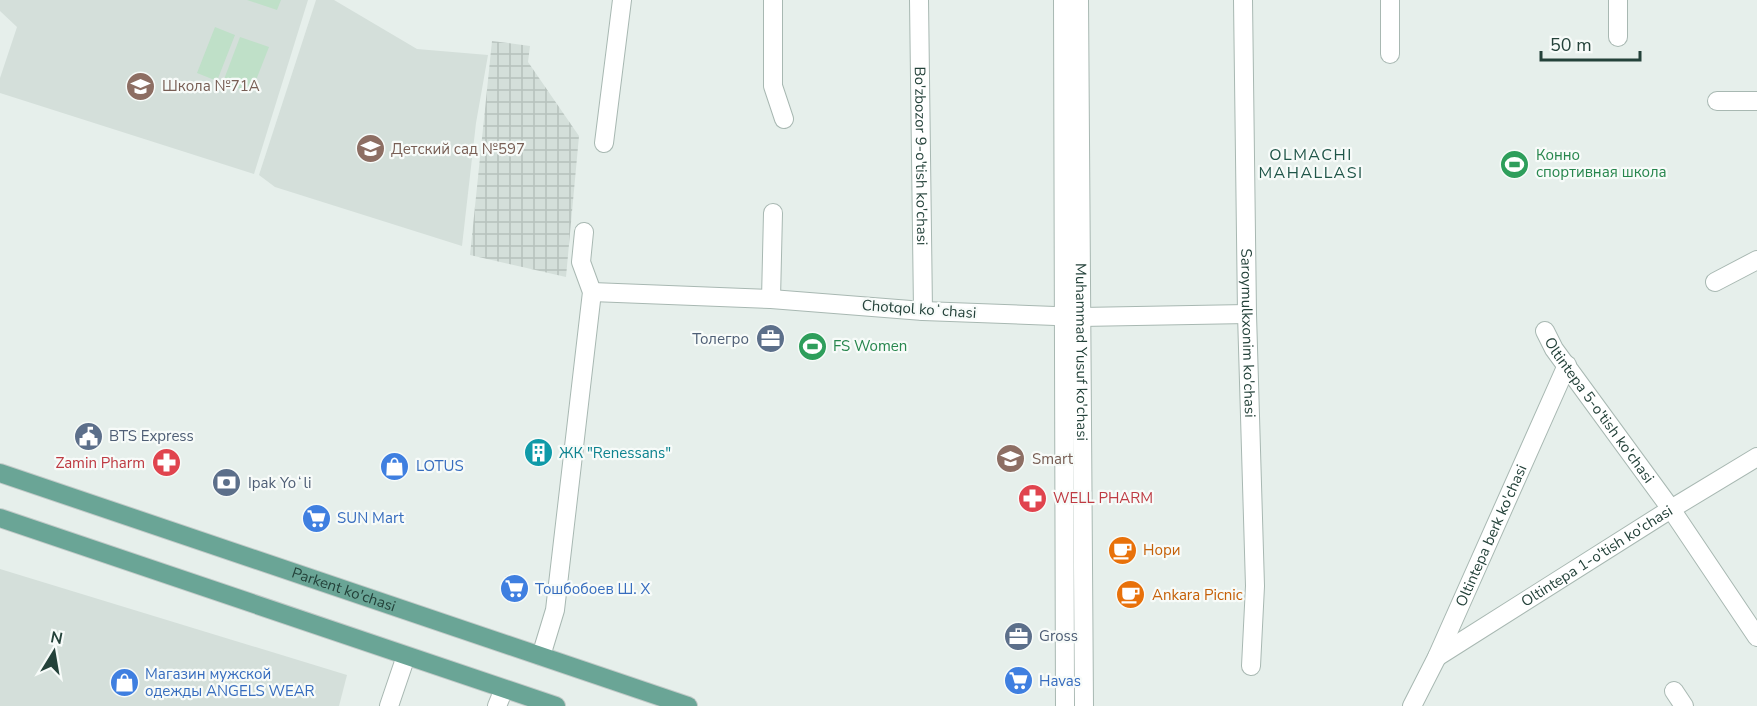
<svg xmlns="http://www.w3.org/2000/svg" width="1757" height="706" viewBox="0 0 1757 706" font-family="'Nunito Sans',sans-serif">
<style>
.built{fill:#d4dfda}
.industrial{fill:url(#industrial-grid)}
.pitch{fill:#bfe0c8}
.lines{fill:none;stroke-linecap:round;stroke-linejoin:round}
.minor-casing{stroke:#a8b8b2;stroke-width:20}
.major-casing{stroke:#c2cac8;stroke-width:20}
.minor{stroke:#fff;stroke-width:18}
.major{stroke:#6aa596;stroke-width:18}
.labels{text-anchor:middle;dominant-baseline:central;stroke-width:4.5;stroke-linejoin:round;paint-order:stroke}
.education-label{font-size:15px;fill:#785e54;stroke:#f7fbf9;text-anchor:start}
.street-label{font-size:15px;fill:#24423a;stroke:#f7fbf9}
.leisure-label{font-size:15px;fill:#27864d;stroke:#f7fbf9;text-anchor:start}
.service-label{font-size:15px;fill:#4e5e75;stroke:#f7fbf9;text-anchor:start}
.culture-label{font-size:15px;fill:#0d838f;stroke:#f7fbf9;text-anchor:start}
.health-label{font-size:15px;fill:#be3a42;stroke:#f7fbf9;text-anchor:end}
.shop-label{font-size:15px;fill:#366cbe;stroke:#f7fbf9;text-anchor:start}
.food-label{font-size:15px;fill:#c56008;stroke:#f7fbf9;text-anchor:start}
.neighbourhood-label{font-size:16px;letter-spacing:1.5px;fill:#1f5548;stroke:#f7fbf9}
</style>
<defs>
<pattern id="industrial-grid" width="8" height="8" patternUnits="userSpaceOnUse" patternTransform="scale(1.5)"><rect width="8" height="8" fill="#d4dfda"/><path d="M0 4h8M4 0v8" fill="none" stroke="#b6c1bc"/></pattern>
</defs>
<rect width="100%" height="100%" fill="#e6efeb"/>
<g class="built">
<path d="M0,0H308L254,174L0,93V78L17,27L0,11Z"/>
<path d="M316,0H334L417,49L488,55L476,123L462,246L275,187L259,175Z"/>
<path d="M0,569L347,675L339,706H0Z"/>
</g>
<path class="industrial" d="M492,41L530,46L528,62L579,136L566,277L470,255Z"/>
<g class="pitch">
<path d="M247,0H281L277,10Z"/>
<path d="M215,27L235,35L217,81L197,73Z"/>
<path d="M240,37L269,47L251,93L223,82Z"/>
</g>
<g class="lines">
<defs>
<g id="minor">
<path d="M773,0V86L784,119"/>
<path id="s1" d="M919,0L923,311"/>
<path d="M1063,0L1065,706"/>
<path id="s2" d="M1079,0L1084,706"/>
<path id="s3" d="M1243,0L1247,314L1255,586L1251,666"/>
<path d="M1390,0V54"/>
<path d="M1618,0V37"/>
<path d="M1717,101H1757"/>
<path d="M604,143L622,0"/>
<path d="M1715,282L1757,260"/>
<path d="M592,292L771,299L923,311L1081,317L1247,314"/>
<path d="M771,299L773,213"/>
<path id="s4" d="M1545,331L1554,349L1671,509L1757,637"/>
<path d="M541,656L555,610L592,292L581,262L584,232"/>
<path id="s5" d="M1437,657L1671,509L1757,457"/>
<path d="M1674,691L1684,706"/>
<path d="M389,706L406,656"/>
<path d="M497,706L504,689"/>
<path id="s6" d="M1412,706L1437,657L1567,365"/>
</g>
<g id="major">
<path id="s7" d="M0,473L688,706"/>
<path d="M0,518L556,706"/>
</g>
</defs>
<use href="#minor" class="minor-casing"/>
<use href="#major" class="major-casing"/>
<use href="#minor" class="minor"/>
<use href="#major" class="major"/>
</g>
<defs>
<symbol id="school-disc" viewBox="-11 -11 22 22"><circle r="9.5" fill="#8d6e63" stroke="#f7fbf9"/><path d="M0-5L7-2L0 1L-7-2ZM-4 1L0 2.5L4 1V4Q0 6-4 4Z" fill="#fff"/></symbol>
<symbol id="stadium-disc" viewBox="-11 -11 22 22"><circle r="9.5" fill="#2e9e5b" stroke="#f7fbf9"/><path d="M0-5a6.5 5 0 1 0 0 10a6.5 5 0 1 0 0-10ZM-3.5-1.8h7v3.6h-7Z" fill="#fff"/></symbol>
<symbol id="office-disc" viewBox="-11 -11 22 22"><circle r="9.5" fill="#5c6f8a" stroke="#f7fbf9"/><path d="M-6-3h4V-5.5h4V-3h4V5H-6ZM-1-4.5V-3h2v-1.5ZM-6 0V1H6V0Z" fill="#fff"/></symbol>
<symbol id="civic-disc" viewBox="-11 -11 22 22"><circle r="9.5" fill="#5c6f8a" stroke="#f7fbf9"/><path d="M-.6-6.5H3V-4.5H.6V-3L4-1V1h2V6H-6V1h2V-1L-.6-3ZM-1.2 2.5V6h2.4V2.5Z" fill="#fff"/></symbol>
<symbol id="building-disc" viewBox="-11 -11 22 22"><circle r="9.5" fill="#0f9aa8" stroke="#f7fbf9"/><path d="M-4-6H4V6H1V3H-1V6H-4ZM-2.5-4.3h1.7v1.8h-1.7ZM.8-4.3h1.7v1.8H.8ZM-2.5-1h1.7V.8h-1.7ZM.8-1h1.7V.8H.8Z" fill="#fff"/></symbol>
<symbol id="pharmacy-disc" viewBox="-11 -11 22 22"><circle r="9.5" fill="#e0444e" stroke="#f7fbf9"/><path d="M-2-6h4v4h4v4h-4v4h-4v-4h-4v-4h4Z" fill="#fff"/></symbol>
<symbol id="shop-disc" viewBox="-11 -11 22 22"><circle r="9.5" fill="#3f7fe0" stroke="#f7fbf9"/><path d="M-5-2.5h2.3a2.7 3.5 0 0 1 5.4 0H5L5.5 6h-11ZM-1.5-2.5h3a1.5 2.3 0 0 0-3 0Z" fill="#fff"/></symbol>
<symbol id="bank-disc" viewBox="-11 -11 22 22"><circle r="9.5" fill="#5c6f8a" stroke="#f7fbf9"/><path d="M-6-4H6V4H-6ZM0-2.3a2.3 2.3 0 1 0 0 4.6a2.3 2.3 0 1 0 0-4.6Z" fill="#fff"/></symbol>
<symbol id="supermarket-disc" viewBox="-11 -11 22 22"><circle r="9.5" fill="#3f7fe0" stroke="#f7fbf9"/><path d="M-6-5.5h2.5l.6 2H6L4.5 2H-2.5L-4.4-4H-6ZM-1.5 3.2a1.3 1.3 0 1 0 .1 0ZM3 3.2a1.3 1.3 0 1 0 .1 0Z" fill="#fff"/></symbol>
<symbol id="cafe-disc" viewBox="-11 -11 22 22"><circle r="9.5" fill="#e8710a" stroke="#f7fbf9"/><path d="M-5.5-4.5H6V0H3Q3 3.5 0 3.5H-2.5Q-5.5 3.5-5.5 0ZM3-3.2v2h1.7v-2ZM-6 4.5H4V6H-6Z" fill="#fff"/></symbol>
</defs>
<g fill-rule="evenodd">
<use href="#school-disc" x="124" y="70" width="33" height="33"/>
<use href="#school-disc" x="354" y="132" width="33" height="33"/>
<use href="#stadium-disc" x="1498" y="148" width="33" height="33"/>
<use href="#office-disc" x="754" y="322" width="33" height="33"/>
<use href="#stadium-disc" x="796" y="330" width="33" height="33"/>
<use href="#civic-disc" x="72" y="420" width="33" height="33"/>
<use href="#building-disc" x="522" y="436" width="33" height="33"/>
<use href="#school-disc" x="994" y="442" width="33" height="33"/>
<use href="#pharmacy-disc" x="150" y="446" width="33" height="33"/>
<use href="#shop-disc" x="378" y="450" width="33" height="33"/>
<use href="#bank-disc" x="210" y="466" width="33" height="33"/>
<use href="#pharmacy-disc" x="1016" y="482" width="33" height="33"/>
<use href="#supermarket-disc" x="300" y="502" width="33" height="33"/>
<use href="#cafe-disc" x="1106" y="534" width="33" height="33"/>
<use href="#supermarket-disc" x="498" y="572" width="33" height="33"/>
<use href="#cafe-disc" x="1114" y="578" width="33" height="33"/>
<use href="#office-disc" x="1002" y="620" width="33" height="33"/>
<use href="#supermarket-disc" x="1002" y="664" width="33" height="33"/>
<use href="#shop-disc" x="108" y="666" width="33" height="33"/>
</g>
<g class="labels">
<g class="education-label">
<text x="162" y="86">Школа №71А</text>
<text x="391" y="149">Детский сад №597</text>
<text x="1032" y="459">Smart</text>
</g>
<g class="street-label">
<text stroke="none"><textPath href="#s1" startOffset="156">Bo'zbozor 9-o'tish ko'chasi</textPath></text>
<text transform="translate(919 309) rotate(4)">Chotqol koʻchasi</text>
<text stroke="none"><textPath href="#s3" startOffset="333">Saroymulkxonim ko'chasi</textPath></text>
<text stroke="none"><textPath href="#s2" startOffset="352">Muhammad Yusuf ko'chasi</textPath></text>
<text stroke="none"><textPath href="#s4" startOffset="96">Oltintepa 5-o'tish ko'chasi</textPath></text>
<text stroke="none"><textPath href="#s6" startOffset="188">Oltintepa berk ko'chasi</textPath></text>
<text stroke="none"><textPath href="#s5" startOffset="189">Oltintepa 1-o'tish ko'chasi</textPath></text>
<text stroke="none"><textPath href="#s7" startOffset="363">Parkent ko'chasi</textPath></text>
</g>
<g class="leisure-label">
<text x="1536" y="155">Конно<tspan x="1536" dy="17">спортивная школа</tspan></text>
<text x="833" y="346">FS Women</text>
</g>
<g class="service-label">
<text x="749" y="339" text-anchor="end">Толегро</text>
<text x="109" y="436">BTS Express</text>
<text x="248" y="483">Ipak Yoʻli</text>
<text x="1039" y="636">Gross</text>
</g>
<g class="culture-label">
<text x="559" y="453">ЖК "Renessans"</text>
</g>
<g class="health-label">
<text x="145" y="463">Zamin Pharm</text>
<text x="1053" y="498" text-anchor="start">WELL PHARM</text>
</g>
<g class="shop-label">
<text x="416" y="466">LOTUS</text>
<text x="337" y="518">SUN Mart</text>
<text x="535" y="589">Тошбобоев Ш. Х</text>
<text x="145" y="674">Магазин мужской<tspan x="145" dy="17">одежды ANGELS WEAR</tspan></text>
<text x="1039" y="681">Havas</text>
</g>
<g class="food-label">
<text x="1143" y="550">Нори</text>
<text x="1152" y="595">Ankara Picnic</text>
</g>
<g class="neighbourhood-label">
<text x="1311" y="155">OLMACHI<tspan x="1311" dy="18">MAHALLASI</tspan></text>
</g>
</g>
<g transform="translate(54 652) rotate(11)" stroke="#f7fbf9" stroke-width="4.5" paint-order="stroke">
<path d="M0-4.5L10 22L0 15L-10 22Z" fill="#24423a"/>
<text y="-9" font-size="16" font-weight="bold" text-anchor="middle" fill="#24423a">N</text>
</g>
<path d="M1541 51v9h99v-9" fill="none" stroke="#24423a" stroke-width="3"/>
<text x="1550" y="51" font-size="18" fill="#24423a" stroke="#f7fbf9" stroke-width="4.5" paint-order="stroke">50 m</text>
</svg>
